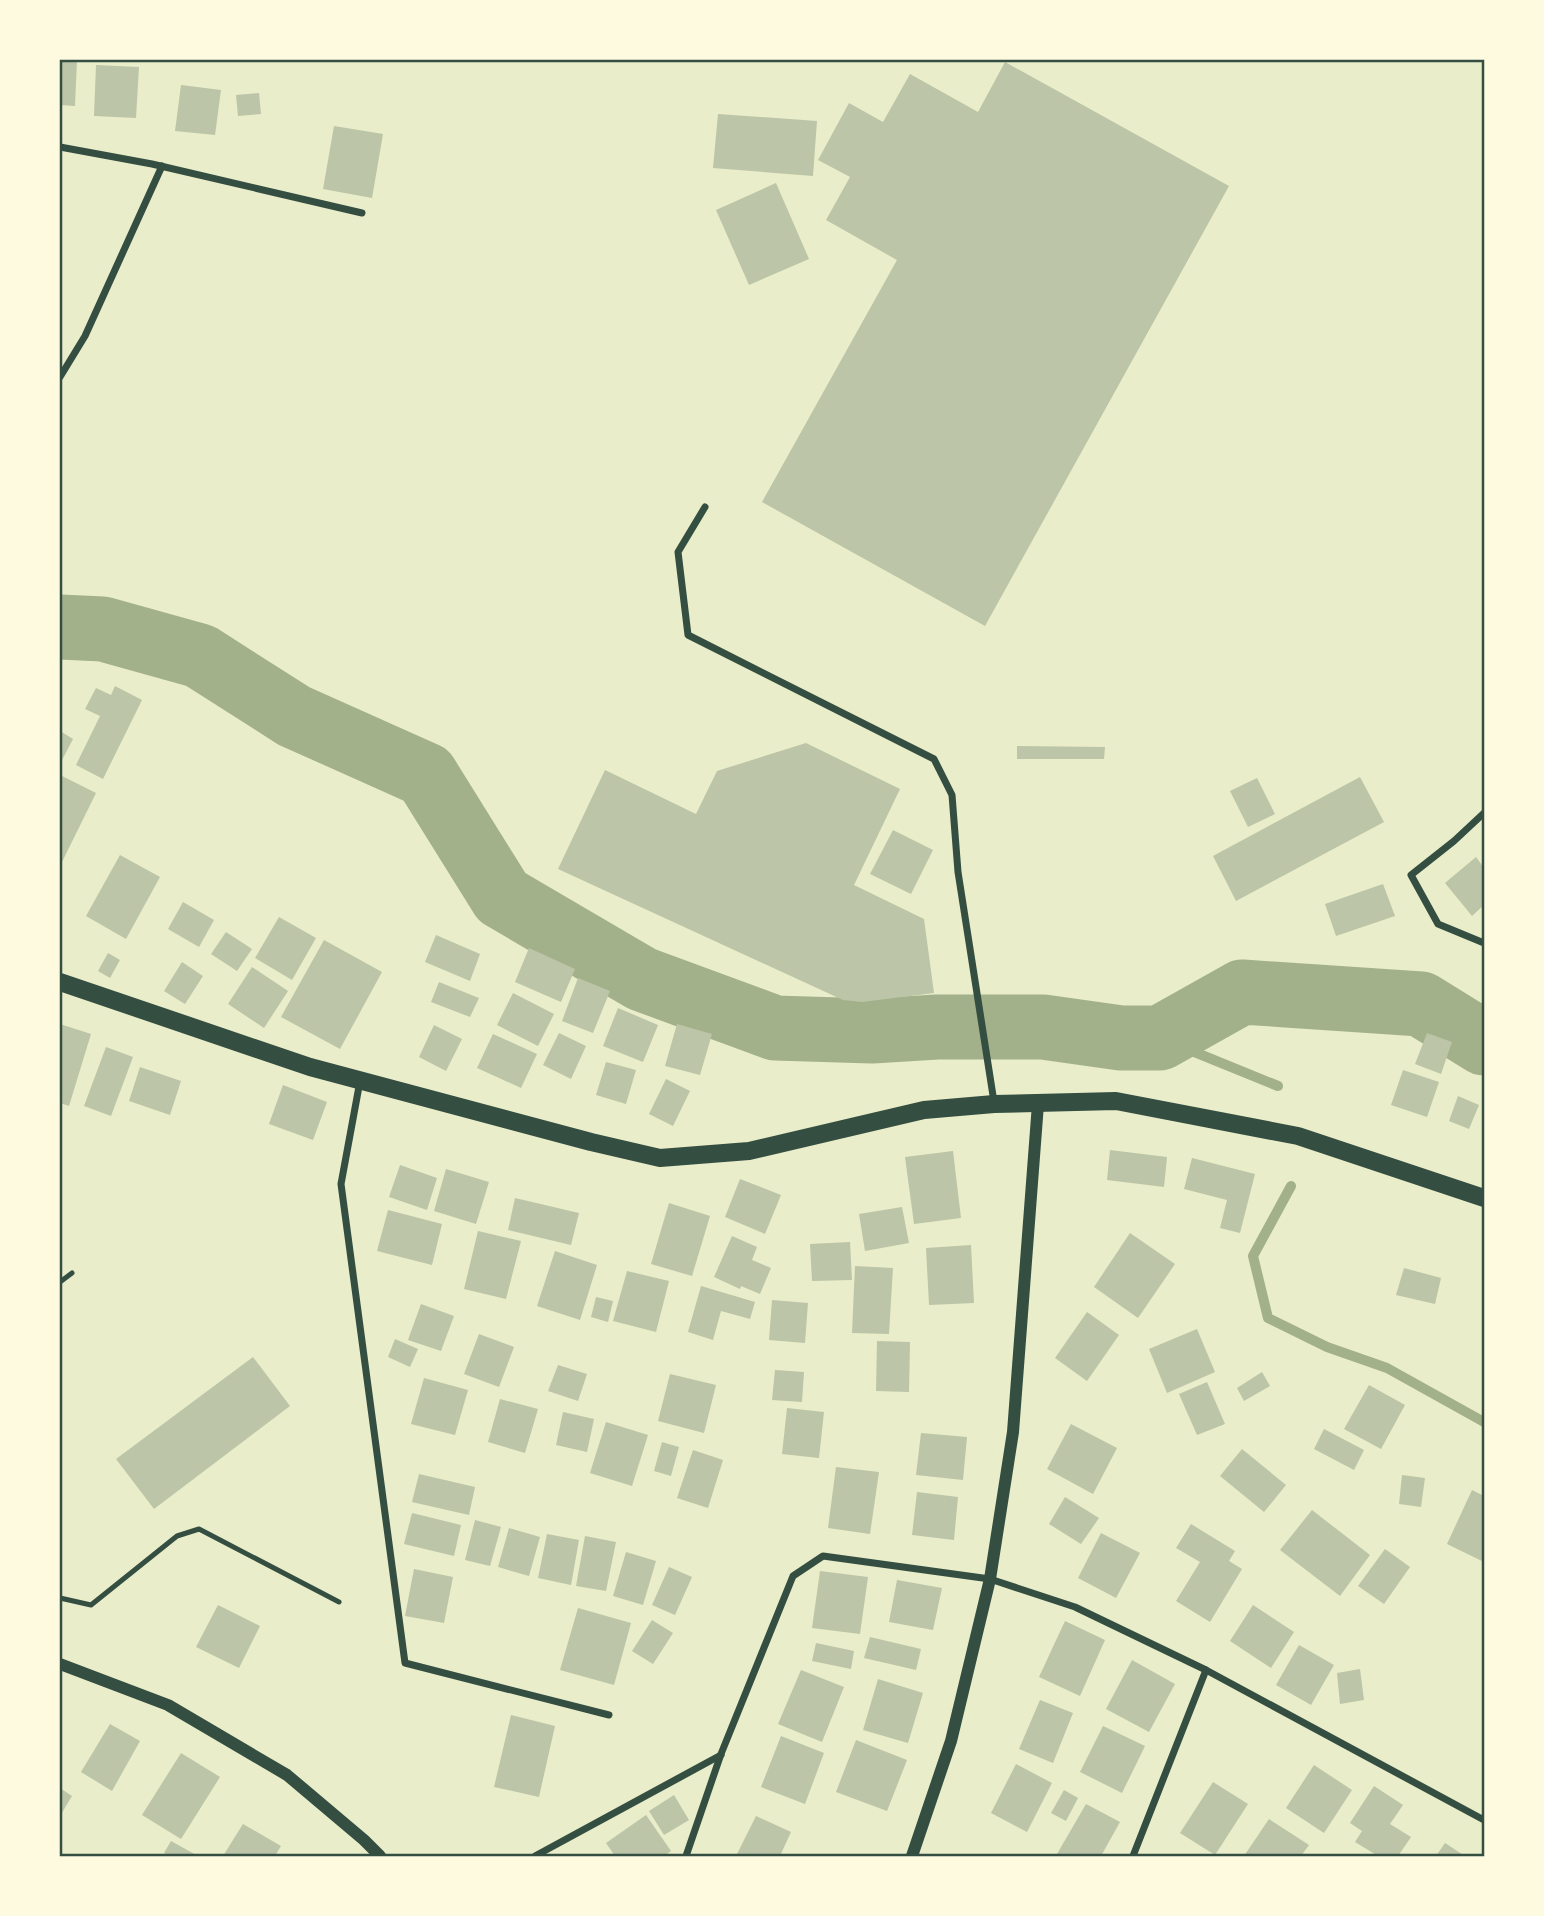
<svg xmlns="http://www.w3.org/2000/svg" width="1544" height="1916" viewBox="0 0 1544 1916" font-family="'Sofia Sans Condensed',sans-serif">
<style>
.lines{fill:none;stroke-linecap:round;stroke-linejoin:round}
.stream{stroke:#a3b18a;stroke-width:10}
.river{stroke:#a3b18a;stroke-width:65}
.building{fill:#bcc5a7}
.service{stroke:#344e41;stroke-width:5}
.minor{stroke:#344e41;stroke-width:7}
.tertiary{stroke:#344e41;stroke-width:12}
.primary{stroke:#344e41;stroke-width:18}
.neatline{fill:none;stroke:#344e41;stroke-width:2.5}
</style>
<rect width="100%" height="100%" fill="#e9edc9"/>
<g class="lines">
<g class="stream">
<path d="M1160,1038L1278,1086"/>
<path d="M1291,1186L1253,1256L1268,1318L1327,1347L1387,1368L1484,1422"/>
</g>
<path class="river" d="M60,627L103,629L200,656L294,716L426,775L502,897L642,979L775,1028L872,1031L937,1027H1043L1121,1038H1160L1242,992L1421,1004L1484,1043"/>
</g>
<g class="building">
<path d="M60,60H77L75,106L60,105Z"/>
<path d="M1005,62L1229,186L985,626L762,502L897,260L826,220L850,177L818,160L849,103L883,122L910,74L978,112Z"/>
<path d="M96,65L139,67L136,118L94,116Z"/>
<path d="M181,85L221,90L215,135L175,131Z"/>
<path d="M259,93L261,114L238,116L236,95Z"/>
<path d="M718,114L817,121L813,176L713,168Z"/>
<path d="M334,126L383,134L372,198L323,189Z"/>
<path d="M776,183L809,259L749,285L716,210Z"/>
<path d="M115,686L142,700L103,779L76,765L100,716L85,709L96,688L111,695Z"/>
<path d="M60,731L73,739L62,760L60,759Z"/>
<path d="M806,743L900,789L854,885L924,919L934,993L862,1002L843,1000L558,869L605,770L696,814L717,771Z"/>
<path d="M1017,746L1105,747L1104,759H1017Z"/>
<path d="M60,775L96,793L60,866Z"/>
<path d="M1360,777L1384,822L1236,901L1213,856Z"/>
<path d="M1257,778L1275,814L1248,827L1230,791Z"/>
<path d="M893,830L933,850L911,894L870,874Z"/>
<path d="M120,855L160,877L126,939L86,916Z"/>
<path d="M1476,857L1484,868V905L1472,916L1445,883Z"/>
<path d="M1383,884L1395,916L1336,936L1325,904Z"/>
<path d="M183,902L214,920L199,947L168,929Z"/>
<path d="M279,917L316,938L292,980L255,958Z"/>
<path d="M226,932L252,949L237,971L211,954Z"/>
<path d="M436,935L480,954L470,981L425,962Z"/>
<path d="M324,940L382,972L340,1049L281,1017Z"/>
<path d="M529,948L575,969L561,1002L515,982Z"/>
<path d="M108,953L120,960L110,978L98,971Z"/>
<path d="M182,962L203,976L185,1004L164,991Z"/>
<path d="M252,967L288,991L264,1028L228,1004Z"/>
<path d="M578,978L610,991L593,1033L562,1021Z"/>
<path d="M439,982L479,998L470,1017L431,1002Z"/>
<path d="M513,993L554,1014L538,1046L497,1025Z"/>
<path d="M618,1008L658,1025L643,1062L603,1046Z"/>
<path d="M60,1024L91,1034L69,1106L60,1103Z"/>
<path d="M677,1024L712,1034L700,1075L665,1066Z"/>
<path d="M434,1025L462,1039L446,1071L419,1057Z"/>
<path d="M559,1033L586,1046L571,1079L543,1065Z"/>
<path d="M1427,1033L1452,1042L1441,1074L1415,1064Z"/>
<path d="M493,1034L537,1054L521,1088L477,1068Z"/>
<path d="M106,1047L133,1057L111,1116L84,1106Z"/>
<path d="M606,1062L636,1070L626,1104L596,1095Z"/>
<path d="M140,1067L181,1081L170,1115L129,1101Z"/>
<path d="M1403,1070L1439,1082L1427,1117L1391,1105Z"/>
<path d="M666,1079L690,1091L673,1126L649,1114Z"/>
<path d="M283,1085L327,1102L313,1140L269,1124Z"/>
<path d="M1458,1096L1479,1105L1469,1129L1449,1121Z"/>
<path d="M1110,1150L1167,1157L1164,1187L1107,1180Z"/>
<path d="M953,1151L961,1218L914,1224L905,1157Z"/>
<path d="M1192,1158L1255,1174L1240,1233L1220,1228L1227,1200L1184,1189Z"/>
<path d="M400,1165L437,1178L427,1210L389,1197Z"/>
<path d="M446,1169L489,1182L476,1224L434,1211Z"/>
<path d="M740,1179L781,1195L765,1234L725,1217Z"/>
<path d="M515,1198L579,1213L571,1245L508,1230Z"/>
<path d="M669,1203L710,1216L692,1276L651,1264Z"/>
<path d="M902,1207L909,1243L865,1251L859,1214Z"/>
<path d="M388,1210L442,1224L432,1265L377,1251Z"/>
<path d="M478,1231L521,1241L506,1299L464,1289Z"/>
<path d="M1130,1233L1175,1264L1138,1318L1094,1287Z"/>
<path d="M732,1236L757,1247L752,1260L771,1268L760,1294L741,1286L740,1289L714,1277Z"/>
<path d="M850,1242L852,1280L812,1281L810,1244Z"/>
<path d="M971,1245L974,1303L929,1305L926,1248Z"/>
<path d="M555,1251L597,1265L580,1320L537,1306Z"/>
<path d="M855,1266L893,1268L889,1334L852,1333Z"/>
<path d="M1404,1268L1441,1278L1435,1304L1396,1295Z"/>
<path d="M627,1271L669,1281L656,1332L613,1321Z"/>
<path d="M701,1286L755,1302L750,1319L721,1311L713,1340L688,1332Z"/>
<path d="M596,1297L613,1301L608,1322L591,1317Z"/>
<path d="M772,1300L808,1303L805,1343L769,1340Z"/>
<path d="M421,1304L454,1316L441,1351L408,1340Z"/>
<path d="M1087,1312L1119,1335L1087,1381L1055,1358Z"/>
<path d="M1197,1329L1215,1372L1167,1393L1149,1349Z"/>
<path d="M479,1334L514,1347L499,1387L464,1374Z"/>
<path d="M395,1339L418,1349L410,1367L388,1357Z"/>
<path d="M877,1341L910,1342L909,1392L876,1391Z"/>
<path d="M253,1357L290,1406L154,1509L116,1459Z"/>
<path d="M558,1365L587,1374L578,1401L548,1391Z"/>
<path d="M775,1370L804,1372L802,1402L772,1400Z"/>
<path d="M1262,1372L1270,1386L1244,1401L1237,1388Z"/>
<path d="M670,1374L716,1385L704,1433L658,1421Z"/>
<path d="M424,1378L468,1390L455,1435L411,1424Z"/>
<path d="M1207,1382L1225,1424L1197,1435L1179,1394Z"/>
<path d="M1369,1385L1405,1405L1381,1449L1344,1429Z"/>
<path d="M500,1399L538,1409L525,1453L488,1442Z"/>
<path d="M787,1408L824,1412L819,1458L782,1454Z"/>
<path d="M563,1412L594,1419L587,1452L556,1445Z"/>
<path d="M606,1422L648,1435L632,1486L590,1473Z"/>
<path d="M1071,1424L1117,1448L1093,1494L1047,1469Z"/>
<path d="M1324,1429L1364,1450L1354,1470L1314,1449Z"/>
<path d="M921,1433L967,1437L963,1480L916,1475Z"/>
<path d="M662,1442L679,1447L671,1476L654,1471Z"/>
<path d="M1242,1449L1286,1485L1264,1512L1220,1476Z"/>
<path d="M693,1450L723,1460L708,1508L677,1498Z"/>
<path d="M836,1467L879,1472L870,1534L828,1528Z"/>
<path d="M419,1474L475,1487L469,1515L412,1502Z"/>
<path d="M1402,1475L1425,1478L1421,1507L1399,1504Z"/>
<path d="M1472,1490L1484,1496V1562L1447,1544Z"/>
<path d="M917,1492L958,1497L954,1540L912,1535Z"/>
<path d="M1065,1497L1099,1518L1081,1544L1049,1524Z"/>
<path d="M1312,1510L1370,1555L1340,1596L1280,1550Z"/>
<path d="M412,1513L461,1525L454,1556L404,1544Z"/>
<path d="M475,1520L501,1527L490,1566L465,1560Z"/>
<path d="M1191,1524L1235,1551L1229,1561L1242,1569L1210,1622L1176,1601L1200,1562L1176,1548Z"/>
<path d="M509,1528L540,1537L529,1576L498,1567Z"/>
<path d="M1101,1533L1140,1553L1116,1598L1078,1578Z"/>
<path d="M547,1534L579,1540L571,1585L538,1578Z"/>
<path d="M585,1536L616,1542L606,1591L576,1586Z"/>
<path d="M1385,1549L1410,1567L1384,1604L1358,1586Z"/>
<path d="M626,1552L656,1561L643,1605L613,1596Z"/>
<path d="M669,1567L692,1577L675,1615L652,1605Z"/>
<path d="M414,1569L453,1577L444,1623L405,1616Z"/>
<path d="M820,1571L868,1577L860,1634L812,1628Z"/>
<path d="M897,1580L942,1588L933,1630L889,1622Z"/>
<path d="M218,1605L260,1626L239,1668L196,1647Z"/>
<path d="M1253,1605L1294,1632L1271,1668L1230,1641Z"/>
<path d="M578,1608L631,1623L614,1685L560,1670Z"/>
<path d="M652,1620L673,1633L653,1664L632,1651Z"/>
<path d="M1065,1621L1105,1640L1080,1696L1039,1677Z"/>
<path d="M870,1637L921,1649L916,1670L864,1658Z"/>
<path d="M816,1643L854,1651L851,1669L812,1661Z"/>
<path d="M1299,1645L1334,1665L1311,1705L1276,1685Z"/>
<path d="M1132,1660L1175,1684L1149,1732L1106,1709Z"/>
<path d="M1360,1669L1364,1700L1340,1704L1337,1673Z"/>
<path d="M801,1670L844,1687L822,1742L778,1724Z"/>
<path d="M878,1679L923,1693L908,1743L863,1730Z"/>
<path d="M1040,1700L1073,1713L1053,1763L1019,1749Z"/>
<path d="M511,1715L555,1726L539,1797L494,1787Z"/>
<path d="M110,1724L140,1741L112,1791L81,1772Z"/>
<path d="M1103,1726L1145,1746L1122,1793L1080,1772Z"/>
<path d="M781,1736L824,1753L805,1804L761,1787Z"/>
<path d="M856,1740L907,1760L887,1811L836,1792Z"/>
<path d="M181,1753L220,1777L181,1839L142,1815Z"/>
<path d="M1016,1764L1052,1783L1027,1832L991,1813Z"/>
<path d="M1314,1765L1352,1790L1324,1833L1286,1808Z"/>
<path d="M1213,1782L1248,1804L1215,1855L1180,1833Z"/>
<path d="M1374,1786L1403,1805L1390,1824L1411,1837L1398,1856H1378L1355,1842L1362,1831L1350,1823Z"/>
<path d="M60,1788L72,1796L60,1816Z"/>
<path d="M1064,1790L1078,1798L1066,1821L1051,1813Z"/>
<path d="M674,1795L689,1820L664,1835L649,1811Z"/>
<path d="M1086,1804L1120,1822L1101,1856H1063L1057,1854Z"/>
<path d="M646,1815L671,1851L664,1856H615L606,1843Z"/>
<path d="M756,1816L791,1832L780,1856H736Z"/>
<path d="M1269,1819L1309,1845L1301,1856H1244Z"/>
<path d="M243,1824L281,1846L275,1856H223Z"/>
<path d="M171,1841L198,1856H170L164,1853Z"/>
<path d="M1445,1843L1465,1856H1436Z"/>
</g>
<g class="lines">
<g class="service">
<path d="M60,1282L72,1273"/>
<path d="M60,1598L91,1605L177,1536L199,1529L339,1602"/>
</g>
<g class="minor">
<path d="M60,147L152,164L362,213"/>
<path d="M60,377L85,336L162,166"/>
<path d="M705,507L678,552L688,635L934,759L952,795L958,872L994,1102"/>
<path d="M1484,813L1454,841L1411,875L1438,924L1484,943"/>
<path d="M360,1081L341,1184L405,1663L609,1715"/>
<path d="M535,1856L721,1755"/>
<path d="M686,1856L721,1754L793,1576L823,1556L990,1579L1075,1607L1206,1670L1484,1820"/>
<path d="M1133,1856L1206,1670"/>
</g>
<g class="tertiary">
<path d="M60,1664L168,1705L287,1775L364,1840L380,1856"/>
<path d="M912,1856L951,1741L990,1579L1013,1432L1038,1104"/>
</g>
<path class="primary" d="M60,982L310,1067L591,1142L660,1158L749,1151L924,1110L994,1104L1116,1101L1298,1136L1484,1198"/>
</g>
<rect width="1544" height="1916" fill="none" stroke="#fefae0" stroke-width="122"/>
<rect x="61" y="61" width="1422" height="1794" class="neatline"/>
</svg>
